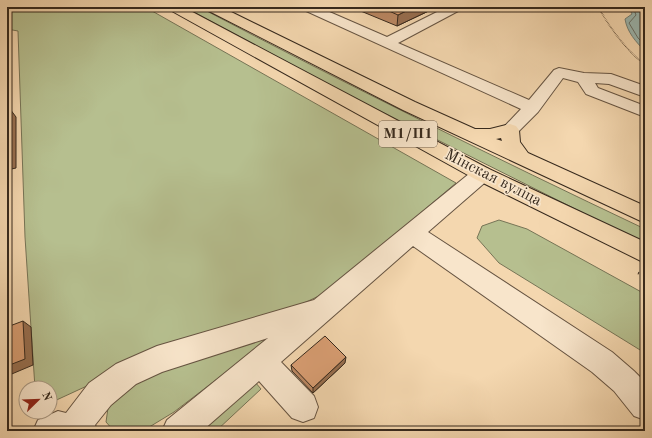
<svg xmlns="http://www.w3.org/2000/svg" width="652" height="438" viewBox="0 0 652 438" font-family="'Old Standard TT',serif">
<style>
.green{fill:#b6bf8f;stroke:#767456}
.water{fill:#9cb8b1;stroke:#737f76}
.lines{fill:none;stroke-linecap:round;stroke-linejoin:round}
.shore{stroke:#697067;stroke-width:1}
.minor-casing{stroke:#665442;stroke-width:2}
.major-casing{stroke:#36291d;stroke-width:2}
.path-far1{stroke:#36291d;stroke-width:1.5;stroke-dasharray:0.5 1;stroke-linecap:butt}
.path{stroke:#36291d;stroke-width:2.5;stroke-dasharray:1 2;stroke-linecap:butt}
.minor{fill:#f8e5cb;fill-rule:evenodd}
.major{fill:#f4d7af;fill-rule:evenodd}
.wall{fill:#bb8863;stroke:#36291d}
.shaded-wall{fill:#986f50;stroke:#36291d}
.building{fill:#d99e73;stroke:#36291d}
.labels{text-anchor:middle;dominant-baseline:central;stroke-width:3.5;stroke-linejoin:round;paint-order:stroke}
.shield{fill:#f8e5cb;stroke:#706151;stroke-width:1}
.shield-label{font-size:15px;font-weight:bold;fill:#36291d}
.street-label{font-size:16px;fill:#36291d;stroke:#f8e5cb}
</style>
<rect width="100%" height="100%" fill="#f4d7af"/>
<filter id="stains"><feTurbulence type="fractalNoise" baseFrequency=".005" numOctaves="4"/><feColorMatrix values="0 0 0 0 .2 0 0 0 0 .09 0 0 0 0 .02 0 0 0 .5 -.17"/></filter>
<radialGradient id="worn" r=".72"><stop offset=".6" stop-color="#630" stop-opacity="0"/><stop offset="1" stop-color="#630" stop-opacity=".3"/></radialGradient>
<g class="green">
<path d="M7,7H145L456,183L327,292L302,304L102,379L50,403V388H35L25,237L18,31L7,29Z"/>
<path d="M184,7H199C346,84 495,158 645,229V244L356,99Z"/>
<path d="M499,220L527,229L645,294V353L499,263L477,238L482,226Z"/>
<path d="M285,327L174,412L146,429L135,431H114L106,422L108,408L128,382Z"/>
<path d="M255,382L261,389L216,431H194Z"/>
</g>
<path class="water" d="M626,7H645V51C636,42 627,32 625,19L632,14L630,10Z"/>
<g class="lines">
<path class="shore" d="M633,7L636,15L629,23L638,38L645,45"/>
<defs>
<g id="minor">
<path d="M302,7H318L387,37L447,7H462L460,10L398,43L529,100L554,70L559,68L584,73L611,74L645,86V97L609,84L595,83L598,88L645,106V117L586,94L578,82L563,78L538,112L516,134L510,136L504,134L501,130L521,109L304,10Z"/>
<path d="M482,167L489,169L492,174L489,179L428,232L612,352L634,371L645,382V420L634,416L614,391L592,372L413,246L281,362L314,396L318,407L314,418L303,422L292,418L259,381L202,431H162L167,420L268,338L162,372L136,384L111,405L95,425L98,431H33L38,420L58,411L66,413L89,383L116,364L157,346L314,300L475,169Z"/>
</g>
<g id="major">
<path d="M168,7H183L489,169L645,242V263L475,179L170,10Z"/>
<path d="M205,7H221L415,102L475,129H490L510,124L516,126L519,130L520,142L528,153L645,206V223L403,110L207,10ZM501,138L502,141L496,139Z"/>
</g>
</defs>
<use href="#minor" class="minor-casing"/>
<use href="#major" class="major-casing"/>
<g class="path-far1">
<path d="M151,7L160,12"/>
<path d="M285,7L293,11"/>
<path d="M598,7C611,29 625,49 645,65"/>
</g>
<path class="path" d="M638,273L645,276"/>
<use href="#minor" class="minor"/>
<use href="#major" class="major"/>
</g>
<g class="wall">
<path d="M351,7H437L397,26Z"/>
<path d="M345,363L313,393L292,371L291,365Z"/>
</g>
<g class="shaded-wall">
<path d="M414,7H437L397,26L398,15Z"/>
<path d="M7,105L16,117V168L7,170Z"/>
<path d="M23,321L31,327L33,365L7,376V366Z"/>
<path d="M346,357L345,363L313,393V388Z"/>
</g>
<g class="building">
<path d="M380,7H414L398,15Z"/>
<path d="M23,321L25,359L7,366V327Z"/>
<path d="M325,336L346,357L313,388L291,365Z"/>
</g>
<g class="labels">
<rect class="shield" x="379" y="121" width="58" height="26" rx="3"/>
<g class="shield-label">
<text x="408" y="134">М1/П1</text>
</g>
<g class="street-label">
<text transform="translate(493 178) rotate(27)">Мінская вуліца</text>
</g>
</g>
<rect width="652" height="438" fill="none" stroke="#f4d7af" stroke-width="24"/>
<rect x="8" y="8" width="636" height="422" fill="none" stroke="#36291d" stroke-width="2"/>
<rect x="12" y="12" width="628" height="414" fill="none" stroke="#36291d"/>
<g transform="translate(38 400) rotate(67)"><circle r="19" fill="#f8e5cb" stroke="#aa9a85"/>
<path d="M0-3L7 15L0 10L-7 15Z" fill="#8f2418"/>
<text y="-6" font-size="11" font-weight="bold" text-anchor="middle" fill="#36291d">N</text>
</g>
<rect width="100%" height="100%" filter="url(#stains)"/>
<rect width="100%" height="100%" fill="url(#worn)"/>
</svg>
